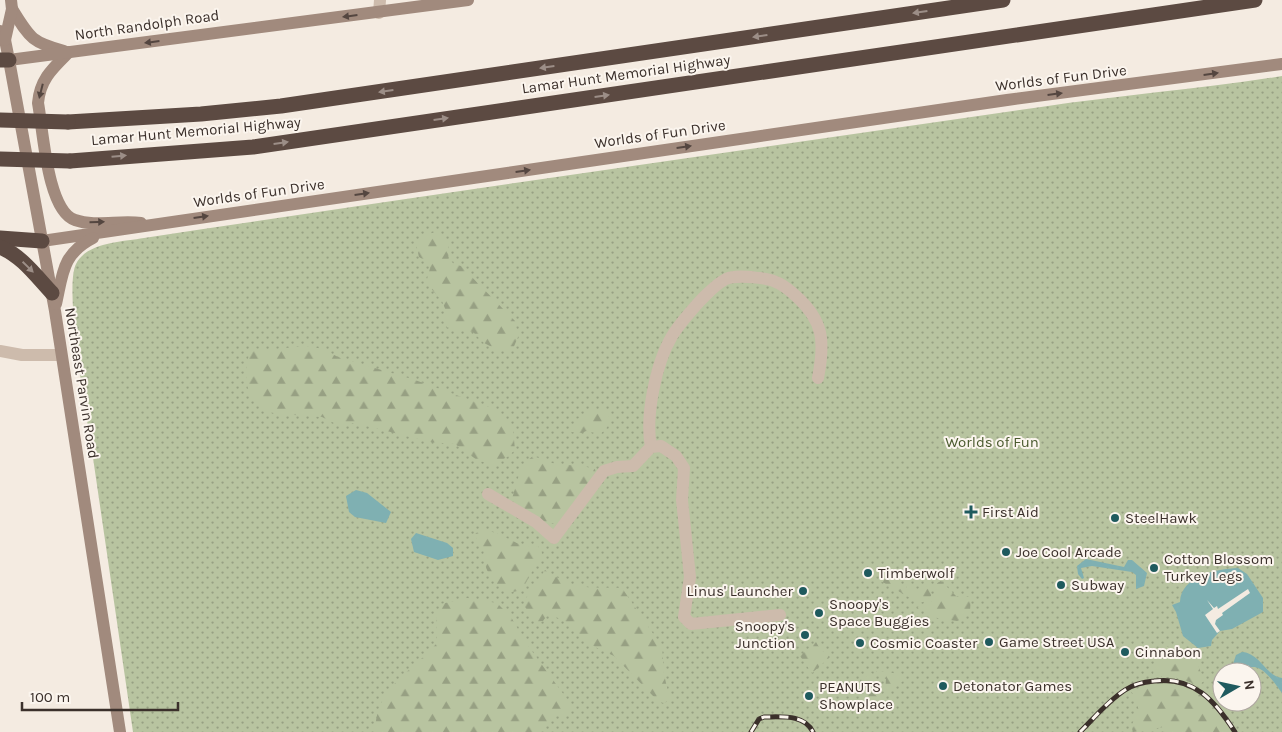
<svg xmlns="http://www.w3.org/2000/svg" width="1282" height="732" viewBox="0 0 1282 732" font-family="Karla,sans-serif">
<style>
.green{fill:url(#green-dots);fill-rule:evenodd}
.forest{fill:url(#forest-firs)}
.water{fill:#7fb0b2}
.pier{fill:#f4ebe1}
.lines{fill:none;stroke-linecap:round;stroke-linejoin:round}
.street{stroke:#cdbbac;stroke-width:12}
.secondary{stroke:#a18a7d;stroke-width:12}
.highway{stroke:#5c4a42;stroke-width:15}
.rail-casing{stroke:#3b302b;stroke-width:5}
.rail{stroke:#fbf5ee;stroke-width:3;stroke-dasharray:9;stroke-linecap:butt}
.highway-bridge{stroke:#5c4a42;stroke-width:15}
.oneway{fill:#9c8e87}
.oneway2{fill:#544640}
.poi-dot{fill:#1f5a5e;stroke:#fbf5ee;stroke-width:2}
.labels{text-anchor:middle;dominant-baseline:central;stroke-width:4;stroke-linejoin:round;paint-order:stroke}
.street-label{font-size:15px;fill:#3b302b;stroke:#fbf5ee}
.park-label{font-size:15px;fill:#4a5a2e;stroke:#fbf5ee}
.poi-label{font-size:15px;fill:#3b302b;stroke:#fbf5ee;text-anchor:start}
</style>
<defs>
<pattern id="green-dots" width="8" height="8" patternUnits="userSpaceOnUse" patternTransform="scale(1.25)"><rect width="8" height="8" fill="#b8c4a0"/><path d="M2 2h.1M6 6h.1" fill="none" stroke="#97a083" stroke-width="1.8" stroke-linecap="round"/></pattern>
<pattern id="forest-firs" width="22" height="20" patternUnits="userSpaceOnUse" patternTransform="scale(1.25)"><rect width="22" height="20" fill="#b8c4a0"/><path d="M5 1l3.5 6h-7zM16 11l3.5 6h-7z" fill="#97a083"/></pattern>
</defs>
<rect width="100%" height="100%" fill="#f4ebe1"/>
<path class="green" d="M1282,76V732H133C119,636 105,540 91,444C86,412 64,288 76,264C87,242 122,242 144,238C443,193 742,150 1041,107C1121,95 1202,89 1282,76ZM1222,672H1252V702H1222Z"/>
<g class="forest">
<path d="M435,232C446,242 451,243 448,258L454,264L461,266L515,321L518,337L512,351H500L484,343L473,332L445,327L443,319L446,311L442,301L426,283L430,268L426,261L419,257L416,244L424,236Z"/>
<path d="M306,346L323,349L338,357L415,380L489,407L501,415L513,429L515,450L507,457L493,465L477,460L455,444L430,442L355,423L338,425L322,417L280,414L262,411C258,404 251,397 249,391C244,378 246,359 252,348L266,350Z"/>
<path d="M592,409H604C613,418 610,427 600,434L586,431L582,433L571,432L576,419L585,417Z"/>
<path d="M533,456L555,464L583,466L595,469L596,474L559,521C544,530 521,510 512,499C517,483 519,466 533,456Z"/>
<path d="M480,530C501,529 516,550 538,546L542,553L522,590L508,593C491,581 482,569 484,548L474,535Z"/>
<path d="M545,570C576,591 587,587 622,588L662,647L664,674L670,701L663,703L656,699L614,656L595,647L563,620L548,614L543,621L538,622L524,606V601Z"/>
<path d="M883,573L906,588L908,584L917,589L931,585V596L927,601L919,603L879,580Z"/>
<path d="M941,581L957,597H971L970,611L963,619L957,621L931,617V615L917,607C931,606 939,598 935,584Z"/>
<path d="M467,598L497,603L511,617L526,643L572,706L562,716L557,715L540,732H375C376,686 410,674 437,643L436,615L441,604Z"/>
<path d="M816,642L820,649L830,657L812,673L800,656Z"/>
<path d="M1164,645L1197,662L1204,681L1199,685L1174,677H1153L1155,659L1160,658L1164,651Z"/>
<path d="M876,671L889,672L904,676V680L876,704C866,698 860,692 860,680L872,673L873,675L866,682L869,684L870,692L877,696L885,693L886,679L876,675Z"/>
<path d="M1222,680V691L1212,694L1208,691L1218,681Z"/>
<path d="M1153,683C1191,682 1214,699 1232,732H1165L1164,727L1133,732L1131,726C1140,711 1141,706 1131,691Z"/>
</g>
<g class="water">
<path d="M356,490L367,493L391,512L386,523L355,517L349,512L346,496Z"/>
<path d="M416,533L447,543L453,548V556L438,560L414,552L411,539Z"/>
<path d="M1086,559L1124,567L1128,560H1132L1147,573L1144,586L1136,589V575L1132,572L1092,566L1081,568L1084,578L1082,579L1078,574L1077,566Z"/>
<path d="M1238,568L1247,574L1263,598V612L1232,629L1220,631L1212,640L1211,646L1198,648L1183,636L1176,612L1172,605L1180,602C1181,576 1217,569 1238,568Z"/>
<path d="M1242,652C1260,653 1266,676 1282,678V693C1277,686 1268,673 1260,669C1250,663 1242,674 1233,664L1236,655Z"/>
</g>
<path class="pier" d="M1248,589L1250,593L1222,613L1223,615L1216,620L1215,624L1220,631L1217,633L1205,615L1213,609L1207,600L1214,608L1217,606L1218,609Z"/>
<g class="lines">
<g class="street">
<path d="M379,13L380,0"/>
<path d="M0,351L22,355H61"/>
<path d="M651,447C645,416 656,363 672,336C680,323 690,312 700,301C708,293 716,284 726,279C736,275 749,277 760,278C776,280 784,285 796,296C824,321 825,342 818,378"/>
<path d="M488,494L536,522L554,538L604,471L617,467L633,466L651,447L661,446L676,456L684,468L682,500L690,577L684,617L691,624L780,615"/>
</g>
<g class="secondary">
<path d="M12,9C30,38 31,42 64,51"/>
<path d="M0,31L5,40L9,60L55,311L120,732"/>
<path d="M5,40L12,9L11,0"/>
<path d="M69,52C53,68 40,79 38,103C43,129 47,211 75,220C95,227 120,220 141,223"/>
<path d="M9,60L468,0"/>
<path d="M42,241L1007,100L1282,64"/>
<path d="M56,304C63,273 62,254 93,238"/>
</g>
<g class="highway">
<path d="M0,60H9"/>
<path d="M68,122L201,114L281,106L1003,0"/>
<path d="M70,161L253,147L1255,0"/>
<path d="M0,238L42,241"/>
<path d="M0,247C22,256 36,276 52,293"/>
</g>
<defs>
<g id="rail">
<path d="M751,732L759,719L764,717C782,717 804,714 813,732"/>
<path d="M1080,732C1094,718 1108,701 1125,690C1134,684 1143,682 1154,681C1194,676 1215,701 1235,732"/>
</g>
</defs>
<use href="#rail" class="rail-casing"/>
<use href="#rail" class="rail"/>
<g class="highway-bridge">
<path d="M0,120L68,122"/>
<path d="M0,159L70,161"/>
</g>
</g>
<defs><path id="oneway-solid" d="M-6-.8H1V-3.2L6.5 0L1 3.2V.8H-6Z" transform="scale(1.25)"/></defs>
<g class="oneway">
<use href="#oneway-solid" transform="translate(920 12) rotate(172)"/>
<use href="#oneway-solid" transform="translate(760 36) rotate(172)"/>
<use href="#oneway-solid" transform="translate(547 67) rotate(172)"/>
<use href="#oneway-solid" transform="translate(386 91) rotate(172)"/>
<use href="#oneway-solid" transform="translate(602 96) rotate(-8)"/>
<use href="#oneway-solid" transform="translate(441 119) rotate(-8)"/>
<use href="#oneway-solid" transform="translate(281 143) rotate(-8)"/>
<use href="#oneway-solid" transform="translate(119 156) rotate(-5)"/>
<use href="#oneway-solid" transform="translate(28 267) rotate(44)"/>
</g>
<g class="oneway2">
<use href="#oneway-solid" transform="translate(350 16) rotate(173)"/>
<use href="#oneway-solid" transform="translate(152 42) rotate(173)"/>
<use href="#oneway-solid" transform="translate(1211 74) rotate(-8)"/>
<use href="#oneway-solid" transform="translate(41 91) rotate(104)"/>
<use href="#oneway-solid" transform="translate(1055 94) rotate(-7)"/>
<use href="#oneway-solid" transform="translate(684 147) rotate(-8)"/>
<use href="#oneway-solid" transform="translate(523 171) rotate(-8)"/>
<use href="#oneway-solid" transform="translate(362 194) rotate(-8)"/>
<use href="#oneway-solid" transform="translate(201 217) rotate(-8)"/>
<use href="#oneway-solid" transform="translate(97 222) rotate(-1)"/>
</g>
<g class="poi-dot">
<path d="M968.5 504.5h5v5h5v5h-5v5h-5v-5h-5v-5h5z"/>
<circle cx="1115" cy="518" r="5"/>
<circle cx="1006" cy="552" r="5"/>
<circle cx="1154" cy="568" r="5"/>
<circle cx="868" cy="573" r="5"/>
<circle cx="1061" cy="585" r="5"/>
<circle cx="803" cy="591" r="5"/>
<circle cx="819" cy="613" r="5"/>
<circle cx="805" cy="635" r="5"/>
<circle cx="989" cy="642" r="5"/>
<circle cx="860" cy="643" r="5"/>
<circle cx="1125" cy="652" r="5"/>
<circle cx="943" cy="686" r="5"/>
<circle cx="809" cy="696" r="5"/>
</g>
<g class="labels">
<g class="street-label">
<text transform="translate(147 25) rotate(-8)">North Randolph Road</text>
<text transform="translate(626 74) rotate(-8)">Lamar Hunt Memorial Highway</text>
<text transform="translate(1061 78) rotate(-7)">Worlds of Fun Drive</text>
<text transform="translate(196 131) rotate(-5)">Lamar Hunt Memorial Highway</text>
<text transform="translate(660 134) rotate(-8)">Worlds of Fun Drive</text>
<text transform="translate(259 193) rotate(-8)">Worlds of Fun Drive</text>
<text transform="translate(82 383) rotate(81)">Northeast Parvin Road</text>
</g>
<g class="park-label">
<text x="992" y="442">Worlds of Fun</text>
</g>
<g class="poi-label">
<text x="982" y="512">First Aid</text>
<text x="1125" y="518">SteelHawk</text>
<text x="1016" y="552">Joe Cool Arcade</text>
<text x="1164" y="559">Cotton Blossom<tspan x="1164" dy="17">Turkey Legs</tspan></text>
<text x="878" y="573">Timberwolf</text>
<text x="1071" y="585">Subway</text>
<text x="793" y="591" text-anchor="end">Linus' Launcher</text>
<text x="829" y="604">Snoopy's<tspan x="829" dy="17">Space Buggies</tspan></text>
<text x="795" y="626" text-anchor="end">Snoopy's<tspan x="795" dy="17">Junction</tspan></text>
<text x="999" y="642">Game Street USA</text>
<text x="870" y="643">Cosmic Coaster</text>
<text x="1135" y="652">Cinnabon</text>
<text x="953" y="686">Detonator Games</text>
<text x="819" y="687">PEANUTS<tspan x="819" dy="17">Showplace</tspan></text>
</g>
</g>
<g transform="translate(1237 687) rotate(81)"><circle r="24" fill="#fbf5ee" stroke="#aea6a0"/>
<path d="M0-4L9 19L0 12L-9 19Z" fill="#1f5a5e"/>
<text y="-8" font-size="14" font-weight="bold" text-anchor="middle" fill="#3b302b">N</text>
</g>
<path d="M22 702v8h156v-8" fill="none" stroke="#3b302b" stroke-width="2.5"/>
<text x="30" y="702" font-size="15" fill="#3b302b" stroke="#fbf5ee" stroke-width="4" paint-order="stroke">100 m</text>
</svg>
